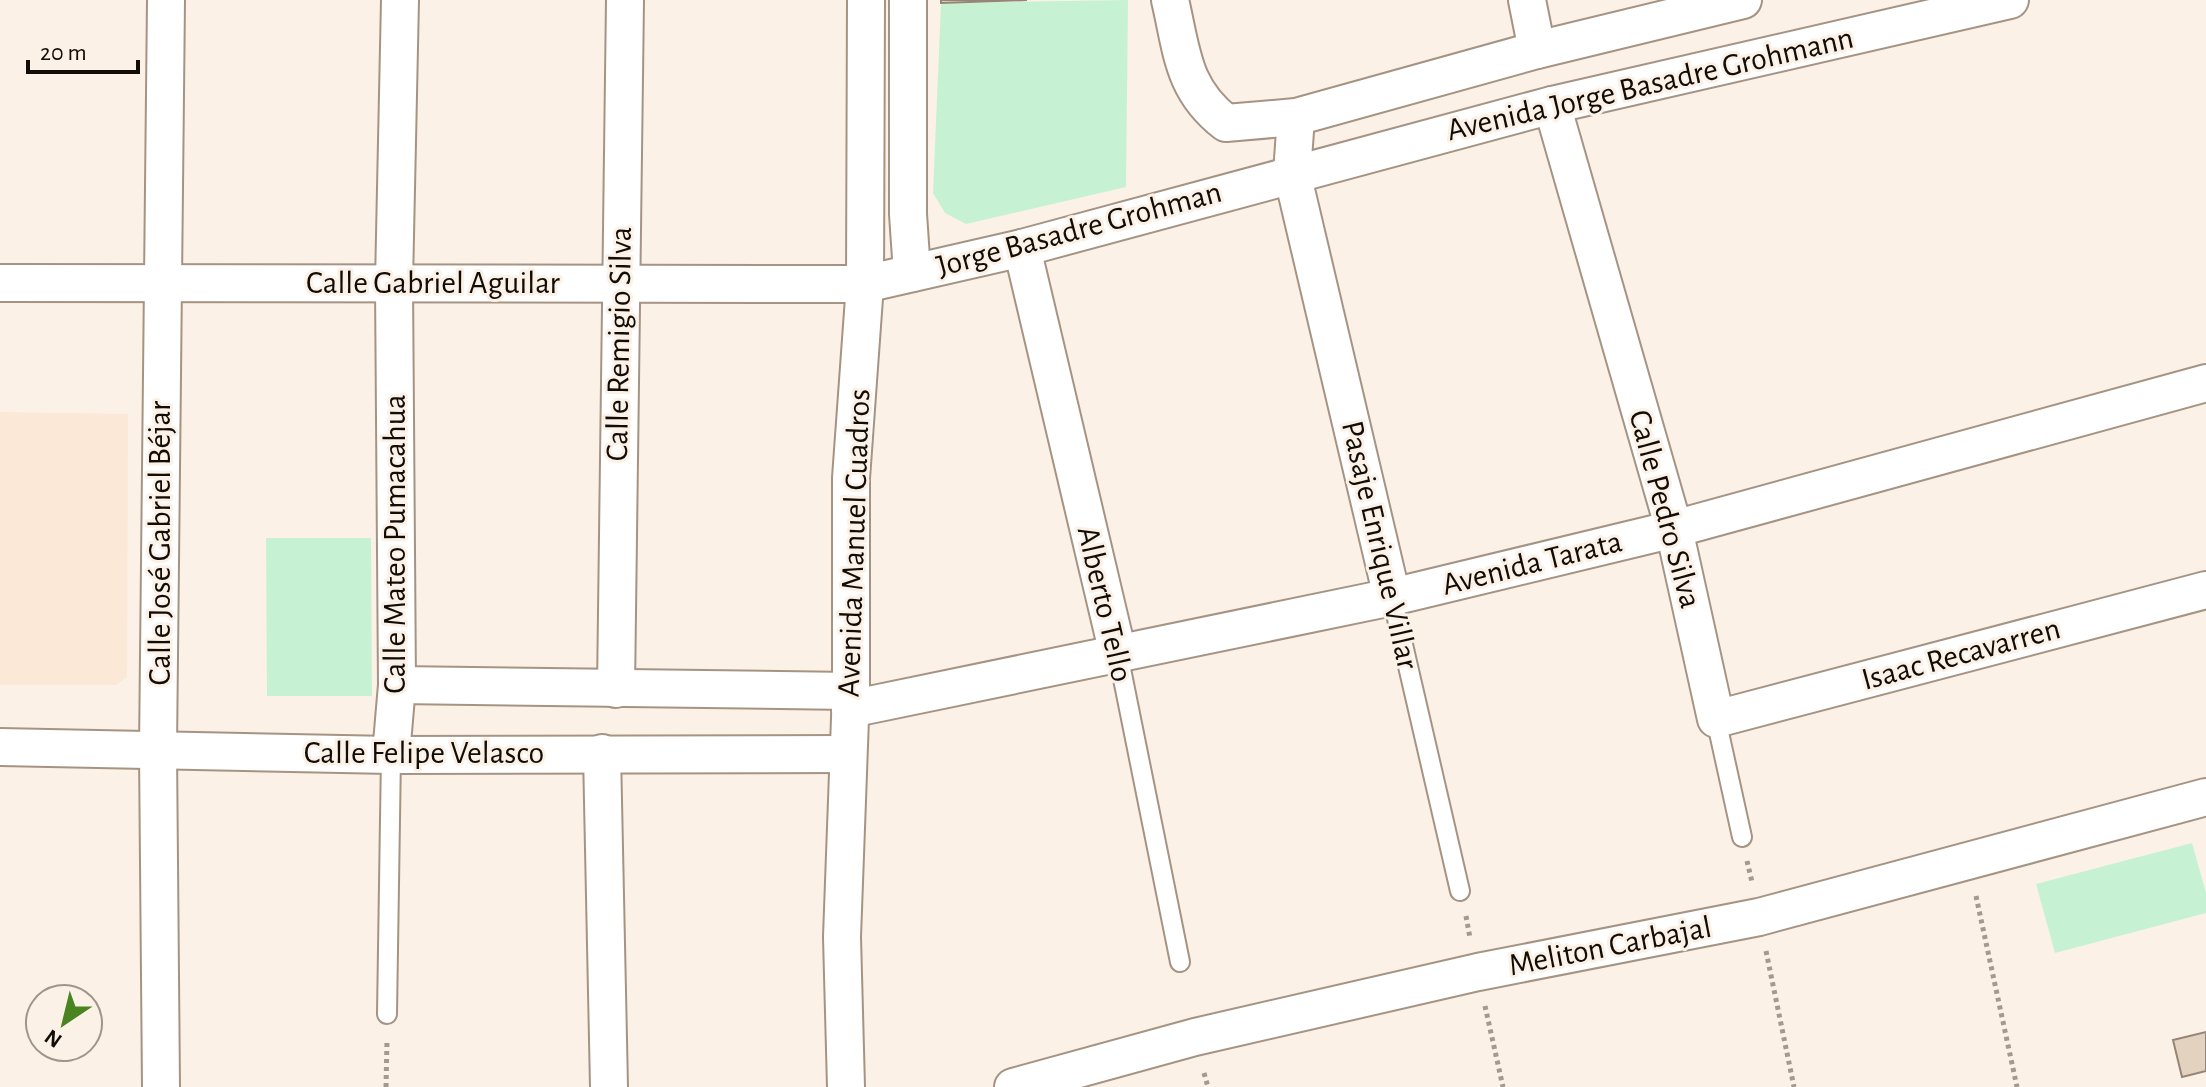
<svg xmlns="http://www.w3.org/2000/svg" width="2206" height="1087" viewBox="0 0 2206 1087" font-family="'Alegreya Sans',sans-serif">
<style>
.built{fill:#fbe8d6}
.green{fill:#c6f2d3}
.building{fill:#e4d2c1;stroke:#958576;stroke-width:2}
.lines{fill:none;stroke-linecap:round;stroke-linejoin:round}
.lane-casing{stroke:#a59484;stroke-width:22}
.street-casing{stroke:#a59484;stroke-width:40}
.path{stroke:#a29991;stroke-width:5;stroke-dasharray:4 4;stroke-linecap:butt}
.lane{stroke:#fff;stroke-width:18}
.street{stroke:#fff;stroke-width:36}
.labels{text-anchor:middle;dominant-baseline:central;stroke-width:6;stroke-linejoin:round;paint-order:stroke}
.street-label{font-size:32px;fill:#110c06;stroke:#fcf1e7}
</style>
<rect width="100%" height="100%" fill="#fcf1e7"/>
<path class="built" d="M0,412L128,414L127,677L116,685H0Z"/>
<g class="green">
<path d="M1128,0L1126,187L966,224L945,213L933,193L941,3Z"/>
<path d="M266,538H371L372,696H267Z"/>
<path d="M2192,843L2206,893V913L2055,953L2036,884Z"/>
</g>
<g class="building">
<path d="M941,0H1027L941,3Z"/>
<path d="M2206,1032V1071L2182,1077L2173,1040Z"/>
</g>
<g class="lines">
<defs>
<g id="lane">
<path d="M1392,597L1460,891"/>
<path d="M1118,654L1180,962"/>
<path d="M1716,719L1742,837"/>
<path d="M387,1014L391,755"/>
</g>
<g id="street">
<path d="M908,0V214L912,273"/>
<path d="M1170,0C1182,51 1182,89 1226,123L1296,117L1537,50L1743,0"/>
<path d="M1527,0L1537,50"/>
<path d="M1552,105L1674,529L1716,719L2206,590"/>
<path d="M1296,117L1292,173L1392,597"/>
<path d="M1022,248L1118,654"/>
<path d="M0,283L865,284L1022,248L1552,105L2010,0"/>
<path d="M397,685L851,691"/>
<path d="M616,689L625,0"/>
<path d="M850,709L1392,597L1674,529L2206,383"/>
<path d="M0,747L391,755L848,754"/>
<path d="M602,753L609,1087"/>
<path d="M391,755L397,685L394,283L400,0"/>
<path d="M161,1087L158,750L166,0"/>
<path d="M846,1087L842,937L851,691V478L865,284L866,0"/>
<path d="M1013,1087L1195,1037L1478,972L1759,917L2206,797"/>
</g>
</defs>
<use href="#lane" class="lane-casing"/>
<use href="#street" class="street-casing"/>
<g class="path">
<path d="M1747,861L1752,882"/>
<path d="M1976,896L2017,1087"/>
<path d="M1466,916L1470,938"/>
<path d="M1766,951L1794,1087"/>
<path d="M1485,1006L1503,1087"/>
<path d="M1204,1073L1208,1087"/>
<path d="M386,1087L387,1040"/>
</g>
<use href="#lane" class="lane"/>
<use href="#street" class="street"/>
</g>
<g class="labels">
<g class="street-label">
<text transform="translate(1650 84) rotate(-13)">Avenida Jorge Basadre Grohmann</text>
<text transform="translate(1079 229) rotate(-15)">Jorge Basadre Grohman</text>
<text x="433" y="283">Calle Gabriel Aguilar</text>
<text transform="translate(619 344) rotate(-89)">Calle Remigio Silva</text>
<text transform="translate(1665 509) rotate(75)">Calle Pedro Silva</text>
<text transform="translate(160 543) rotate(-90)">Calle José Gabriel Béjar</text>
<text transform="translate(854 543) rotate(-88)">Avenida Manuel Cuadros</text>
<text transform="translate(395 544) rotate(-90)">Calle Mateo Pumacahua</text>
<text transform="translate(1380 545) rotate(77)">Pasaje Enrique Villar</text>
<text transform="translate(1532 563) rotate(-14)">Avenida Tarata</text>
<text transform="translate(1105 604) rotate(77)">Alberto Tello</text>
<text transform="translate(1961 654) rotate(-15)">Isaac Recavarren</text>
<text x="424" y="753">Calle Felipe Velasco</text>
<text transform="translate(1610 946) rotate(-11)">Meliton Carbajal</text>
</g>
</g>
<g transform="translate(64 1023) rotate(215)"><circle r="38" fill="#fcf1e7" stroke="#9e958d" stroke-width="2"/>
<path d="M0-6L14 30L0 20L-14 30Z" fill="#4a8420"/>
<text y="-12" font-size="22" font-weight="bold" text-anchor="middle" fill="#110c06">N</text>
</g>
<path d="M28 60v12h110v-12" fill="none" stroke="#110c06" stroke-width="4"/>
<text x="40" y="60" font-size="24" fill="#110c06" stroke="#fcf1e7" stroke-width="6" paint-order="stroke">20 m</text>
</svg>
